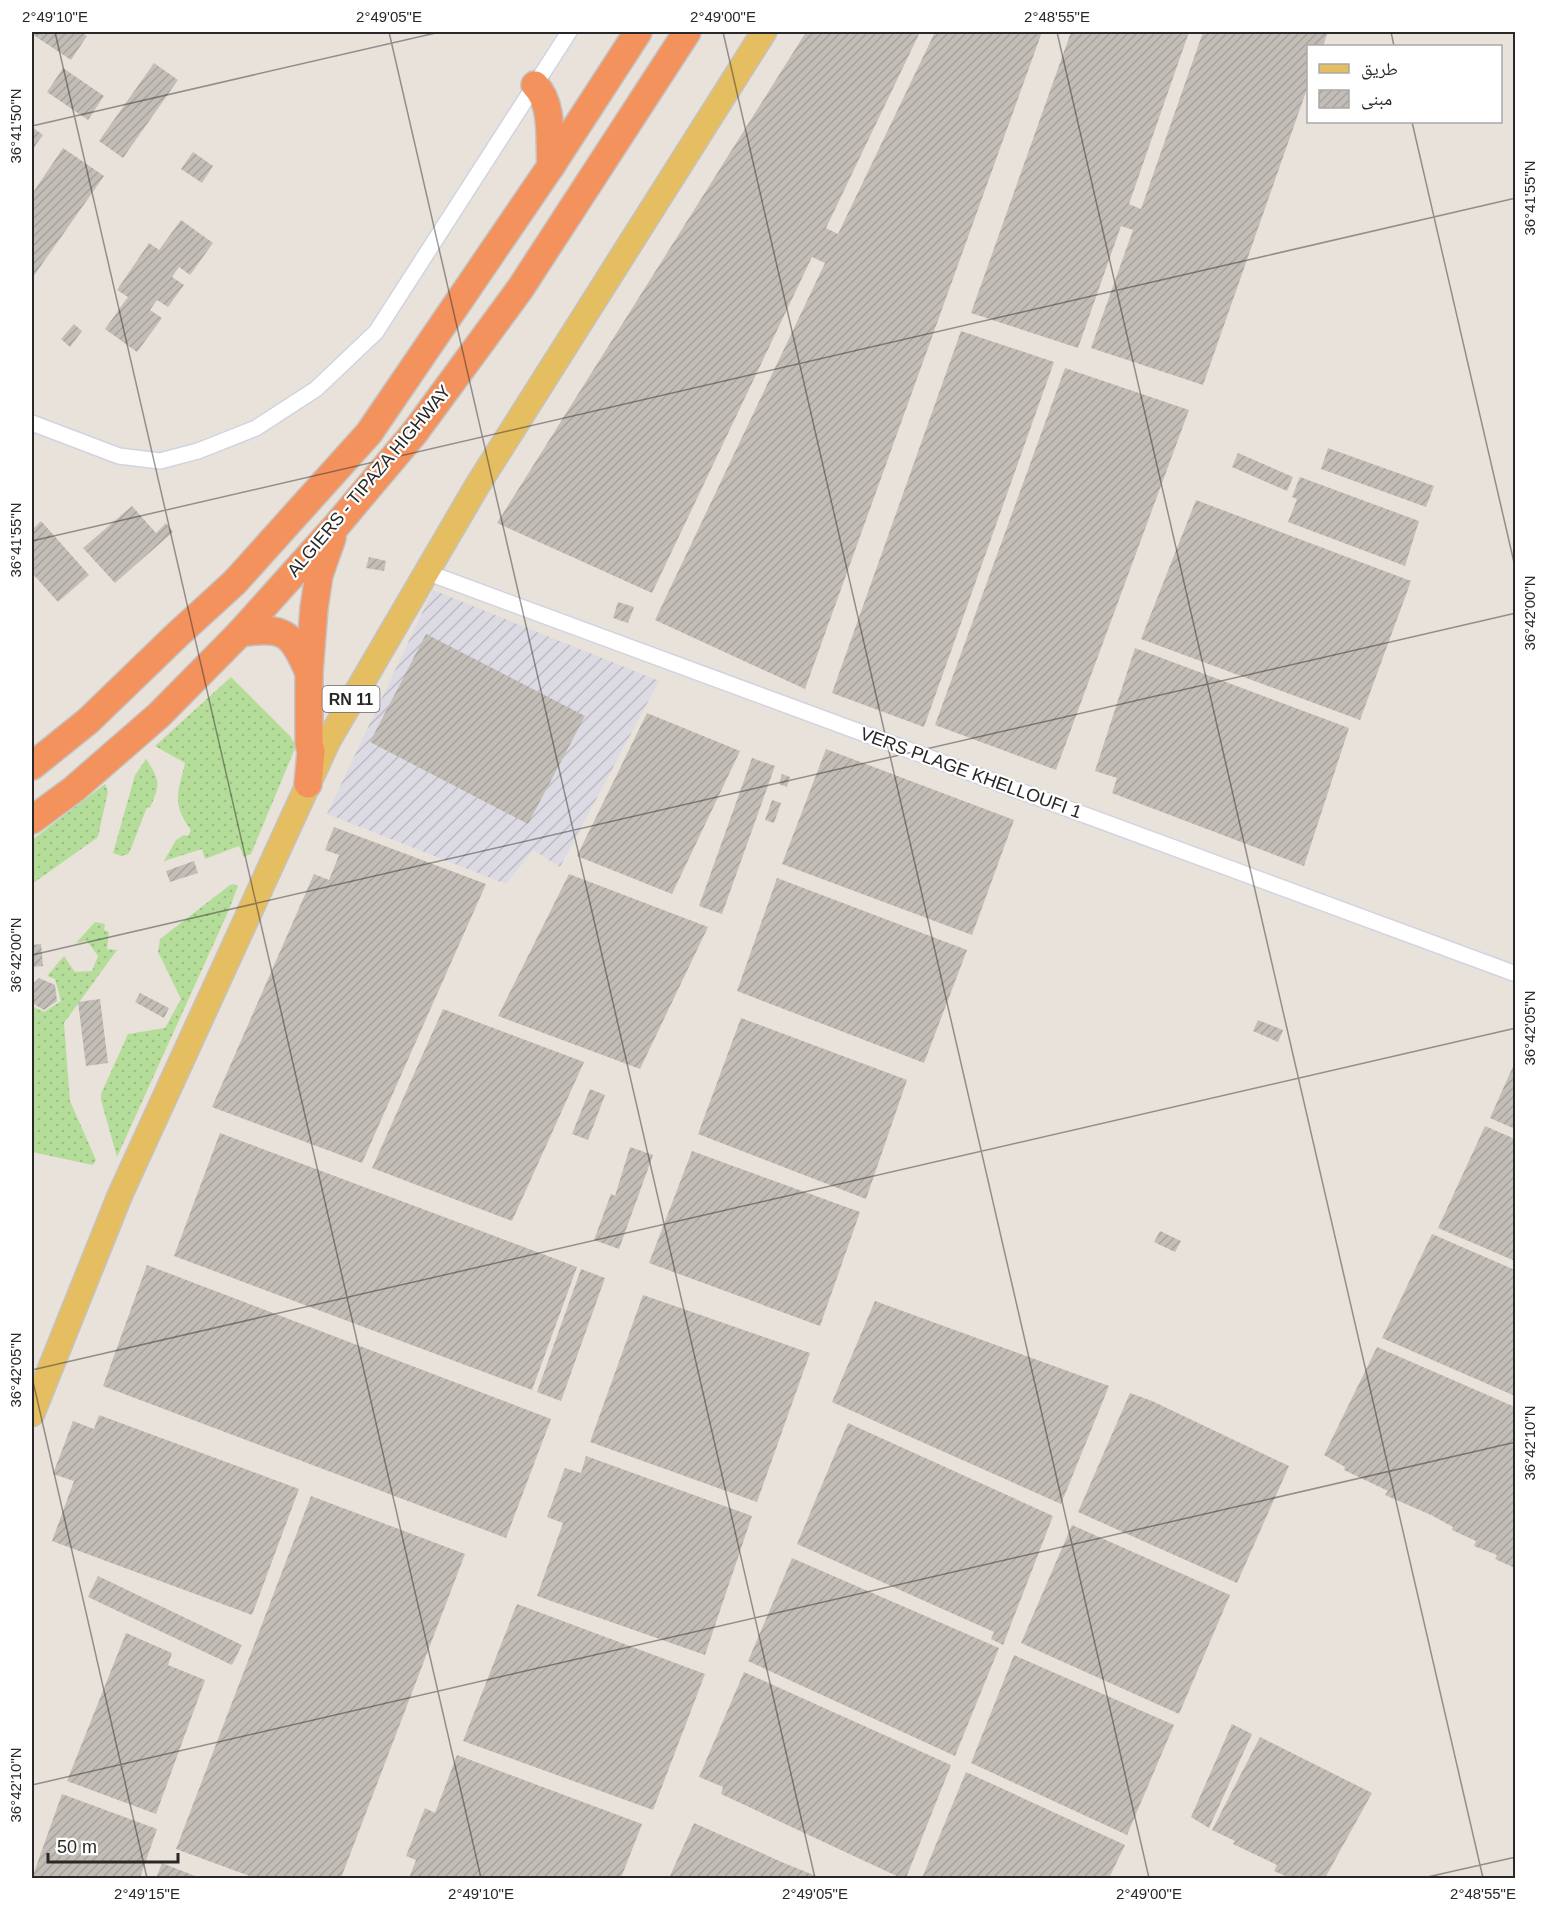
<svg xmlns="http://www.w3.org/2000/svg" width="1547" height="1910" viewBox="0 0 1547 1910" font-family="Helvetica,'Noto Naskh Arabic',sans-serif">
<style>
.industrial{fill:url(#industrial-furrows)}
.grass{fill:url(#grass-dots)}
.building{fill:url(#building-hatch)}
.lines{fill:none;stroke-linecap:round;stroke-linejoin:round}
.minor-casing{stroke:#d0d4e0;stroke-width:18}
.primary-casing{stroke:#c3c3c3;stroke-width:27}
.motorway-casing{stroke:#c3c3c3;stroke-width:30}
.minor{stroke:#fff;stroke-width:15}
.primary{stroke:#e6be62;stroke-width:24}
.motorway{stroke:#f3925c;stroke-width:27}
.ticks{fill:none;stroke:#282828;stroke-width:1.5;stroke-opacity:0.45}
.labels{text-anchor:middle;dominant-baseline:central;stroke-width:4.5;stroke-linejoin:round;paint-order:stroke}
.shield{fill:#fff;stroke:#686868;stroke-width:1.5}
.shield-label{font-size:16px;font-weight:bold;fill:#282828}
.street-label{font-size:18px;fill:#282828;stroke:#fff}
.neatline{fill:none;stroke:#282828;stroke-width:2}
.ticks-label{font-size:15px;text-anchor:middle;fill:#282828}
</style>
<defs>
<pattern id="industrial-furrows" width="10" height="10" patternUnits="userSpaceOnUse" patternTransform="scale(1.5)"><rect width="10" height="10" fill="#dcdae2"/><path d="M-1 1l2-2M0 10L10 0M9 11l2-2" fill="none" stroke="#bdbbc2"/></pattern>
<pattern id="grass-dots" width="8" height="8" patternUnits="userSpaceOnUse" patternTransform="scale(1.5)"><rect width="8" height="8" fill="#b5dd9a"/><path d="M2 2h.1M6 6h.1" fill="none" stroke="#9cbe85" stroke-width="1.8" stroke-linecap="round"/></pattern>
<pattern id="building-hatch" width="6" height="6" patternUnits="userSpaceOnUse" patternTransform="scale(1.5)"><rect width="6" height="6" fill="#c2bdb6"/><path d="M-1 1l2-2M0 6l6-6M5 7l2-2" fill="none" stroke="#a7a29c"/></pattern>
</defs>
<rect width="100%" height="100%" fill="#e9e2da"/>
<path class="industrial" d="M433,590L659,681L560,867L533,850L506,884L327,814Z"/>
<g class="grass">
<path d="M231,677L290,736L296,746L251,854L244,857L239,846L205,859L202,849L164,861L176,840L184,835L188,836L191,830C171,802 178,794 185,763L155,746Z"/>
<path d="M146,759C161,781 160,785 150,808L147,807L130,851L128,854L121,856L113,853L135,775Z"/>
<path d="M105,784L108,791L98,837L32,884V840Z"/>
<path d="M234,884L238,886L228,912L117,1157L101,1100V1094L128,1034L165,1028L181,999L158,952L160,939L230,885Z"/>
<path d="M95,922L105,924L104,930L109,932L107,949L117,950L64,1023L70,1101L96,1160L93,1165L32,1152V1006L44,1012L61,1001L55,979L47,976L64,956L75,972L92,971L98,956L87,941L76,943Z"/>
</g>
<g class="building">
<path d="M32,32H81L87,36L71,60L32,34Z"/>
<path d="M806,32H920L826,228L838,234L935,32H1042L805,689L655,620L825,263L812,257L652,593L497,523Z"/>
<path d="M1071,32H1189L1129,204L1141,209L1203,32H1328L1323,46H1308V86L1203,385L1091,348L1133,230L1121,226L1078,348L971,313Z"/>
<path d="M154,63L178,80L123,158L99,141Z"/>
<path d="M63,68L104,96L88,120L47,92Z"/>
<path d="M32,127L43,135L32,150Z"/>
<path d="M63,148L104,176L33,277L32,275V194Z"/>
<path d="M193,152L213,166L202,183L181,169Z"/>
<path d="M181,220L213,243L190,275L179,267L172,277L184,285L168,307L157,300L150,310L162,318L137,352L105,329L128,297L117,290L149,243L159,250Z"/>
<path d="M74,324L82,331L70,347L61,339Z"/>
<path d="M961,331L1054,362L924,727L832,693Z"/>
<path d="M1065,368L1189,410L1056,770L935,725Z"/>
<path d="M1328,448L1434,486L1426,507L1321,469Z"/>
<path d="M1238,453L1293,477L1287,491L1232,467Z"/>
<path d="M1300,477L1419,521L1405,566L1288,522L1297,499L1292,497Z"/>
<path d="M1196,500L1411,581L1360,720L1141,639Z"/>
<path d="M132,506L156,533L166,523L173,532L115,583L83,548Z"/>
<path d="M41,521L89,575L58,602L32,573V530Z"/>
<path d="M369,557L386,561L384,571L366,568Z"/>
<path d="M618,602L634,607L628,623L613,618Z"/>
<path d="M426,634L585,716L528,824L370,742Z"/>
<path d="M1135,648L1349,728L1304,866L1112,793L1117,778L1095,771Z"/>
<path d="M647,713L740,751L672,894L577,856Z"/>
<path d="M826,749L1014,820L972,935L782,864Z"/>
<path d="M752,758L775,766L722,914L699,906Z"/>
<path d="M782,774L790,777L787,787L779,784Z"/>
<path d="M772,800L781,803L774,823L765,820Z"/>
<path d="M334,827L486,884L362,1163L212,1107L314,874L329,880L339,855L325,850Z"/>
<path d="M194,861L198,873L170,882L166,871Z"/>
<path d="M569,874L708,927L640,1069L498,1016Z"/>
<path d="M777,878L967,950L924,1063L737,991Z"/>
<path d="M41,944L43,966L32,967V945Z"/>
<path d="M39,978L55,985L57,1001L44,1010L32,1003V985Z"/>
<path d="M140,993L169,1008L164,1018L135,1002Z"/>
<path d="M100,999L108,1063L86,1066L78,1002Z"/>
<path d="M443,1009L584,1062L512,1221L372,1168Z"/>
<path d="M741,1018L907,1080L866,1199L698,1134Z"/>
<path d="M1258,1020L1283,1030L1278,1042L1253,1031Z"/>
<path d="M1515,1062V1129L1490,1118Z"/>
<path d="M590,1089L605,1095L588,1140L572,1134Z"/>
<path d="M1485,1126L1515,1139V1261L1438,1228Z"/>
<path d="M220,1133L577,1267L532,1390L174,1256Z"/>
<path d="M630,1147L653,1155L619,1249L594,1240L611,1194L615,1196Z"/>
<path d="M692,1151L860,1212L820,1326L649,1263Z"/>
<path d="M1160,1231L1181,1241L1175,1252L1154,1242Z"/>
<path d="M1432,1234L1515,1270V1396L1382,1338Z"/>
<path d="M147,1265L551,1419L506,1538L103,1386Z"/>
<path d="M581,1269L605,1278L561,1401L537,1392Z"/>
<path d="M643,1295L810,1353L757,1502L590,1442Z"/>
<path d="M875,1301L1109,1386L1061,1504L832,1402Z"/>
<path d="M1377,1347L1515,1407V1568L1495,1559L1497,1555L1474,1546L1476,1541L1452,1530L1453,1527L1431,1515L1385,1495L1388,1491L1344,1470L1345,1467L1324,1455Z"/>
<path d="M1130,1393L1152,1401L1289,1466L1237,1583L1078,1512Z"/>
<path d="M99,1415L299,1489L252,1615L52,1541L74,1481L53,1474L73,1421L94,1429Z"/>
<path d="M848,1423L1053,1516L1003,1645L991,1639L994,1632L797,1544Z"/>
<path d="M586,1456L752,1516L705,1655L537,1596L563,1523L547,1517L565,1468L581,1473Z"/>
<path d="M311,1496L465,1554L341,1878H255L176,1849Z"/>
<path d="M1072,1525L1230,1595L1179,1714L1021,1643Z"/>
<path d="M792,1558L999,1648L955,1756L748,1661Z"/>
<path d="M98,1576L242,1645L232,1665L88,1597Z"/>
<path d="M517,1604L705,1674L653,1810L463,1741Z"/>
<path d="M126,1633L172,1653L168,1665L205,1680L156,1814L67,1781Z"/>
<path d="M1014,1655L1174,1725L1127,1835L971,1763Z"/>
<path d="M744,1672L951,1765L906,1878H901L721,1794L723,1787L699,1777Z"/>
<path d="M1232,1724L1252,1734L1209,1828L1191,1817Z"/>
<path d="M1260,1737L1372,1793L1325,1878H1290L1274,1871L1277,1865L1233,1844L1235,1841L1212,1830Z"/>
<path d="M457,1755L642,1824L621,1878H409L416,1860L406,1856L425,1808L435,1813Z"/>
<path d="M966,1772L1125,1845L1109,1878H922Z"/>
<path d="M62,1794L157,1829L140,1878H32Z"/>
<path d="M694,1823L784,1863L821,1878H669Z"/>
<path d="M162,1863L200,1878H156Z"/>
</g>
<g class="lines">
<defs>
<g id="minor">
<path d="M32,423L119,456L160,461L198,451L256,428L316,389L376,332L569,32"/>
<path d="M426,572L1516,974"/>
</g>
<path id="primary" d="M32,1414L120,1195L328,741L477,486L764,32"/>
<g id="motorway">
<path d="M535,85C554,104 549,140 551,166"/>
<path d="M240,633C284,626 292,632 309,673"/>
<path d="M32,766L88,721L177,635L235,582L369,433L551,166L638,32"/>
<path d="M308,784L311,752L309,743V673L314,608L319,575L332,538"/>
<path d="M32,820L74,789L159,715L240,633L336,526L415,432L520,289L687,32"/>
</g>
</defs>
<use href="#minor" class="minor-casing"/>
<use href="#primary" class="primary-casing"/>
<use href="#motorway" class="motorway-casing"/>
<use href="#minor" class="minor"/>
<use href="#primary" class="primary"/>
<use href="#motorway" class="motorway"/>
</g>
<path class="ticks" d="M55,32L481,1878M389,32L815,1878M723,32L1149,1878M1057,32L1483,1878M1391,32L1394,46M1412,122L1516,571M32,126L440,32M32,541L1516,198M32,955L1516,613M32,1370L1516,1028M32,1377L147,1878M32,1785L1516,1442M1423,1878L1516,1857"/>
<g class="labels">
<rect class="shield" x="322.5" y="686" width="57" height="26" rx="4.5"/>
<g class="shield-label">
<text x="351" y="699">RN 11</text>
</g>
<g class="street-label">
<text transform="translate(369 481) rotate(-50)">ALGIERS - TIPAZA HIGHWAY</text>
<text transform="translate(971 773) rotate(20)">VERS PLAGE KHELLOUFI 1</text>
</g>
</g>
<rect width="1547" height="1910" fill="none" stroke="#ffffff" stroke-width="66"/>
<rect x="1307" y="45" width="195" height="78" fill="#ffffff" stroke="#a9a9a9" stroke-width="1.5"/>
<rect x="1319" y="64" width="30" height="9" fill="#e6be62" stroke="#a9a9a9" stroke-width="1.5"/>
<text x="1361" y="75" font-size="18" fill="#282828">طريق</text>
<rect x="1319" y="90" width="30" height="18" fill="url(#building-hatch)" stroke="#a9a9a9" stroke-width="1.5"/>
<text x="1361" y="105" font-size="18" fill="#282828">مبنى</text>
<path d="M48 1853v9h130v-9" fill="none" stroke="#282828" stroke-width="3"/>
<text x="57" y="1853" font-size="18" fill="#282828" stroke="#ffffff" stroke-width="4.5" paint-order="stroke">50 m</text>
<rect x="33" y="33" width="1481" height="1844" class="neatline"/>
<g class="ticks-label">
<text x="55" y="22">2°49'10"E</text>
<text x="389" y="22">2°49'05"E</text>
<text x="723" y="22">2°49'00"E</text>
<text x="1057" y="22">2°48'55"E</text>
<text transform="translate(16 126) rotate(-90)" y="5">36°41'50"N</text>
<text transform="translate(1530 198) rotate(-90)" y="5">36°41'55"N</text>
<text transform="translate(16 540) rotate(-90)" y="5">36°41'55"N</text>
<text transform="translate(1530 613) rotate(-90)" y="5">36°42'00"N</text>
<text transform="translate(16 955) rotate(-90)" y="5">36°42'00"N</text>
<text transform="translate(1530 1028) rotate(-90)" y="5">36°42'05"N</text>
<text transform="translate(16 1370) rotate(-90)" y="5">36°42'05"N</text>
<text transform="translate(1530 1443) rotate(-90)" y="5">36°42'10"N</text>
<text transform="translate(16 1785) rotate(-90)" y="5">36°42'10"N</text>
<text x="147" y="1899">2°49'15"E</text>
<text x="481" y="1899">2°49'10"E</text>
<text x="815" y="1899">2°49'05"E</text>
<text x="1149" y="1899">2°49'00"E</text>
<text x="1483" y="1899">2°48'55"E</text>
</g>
</svg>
